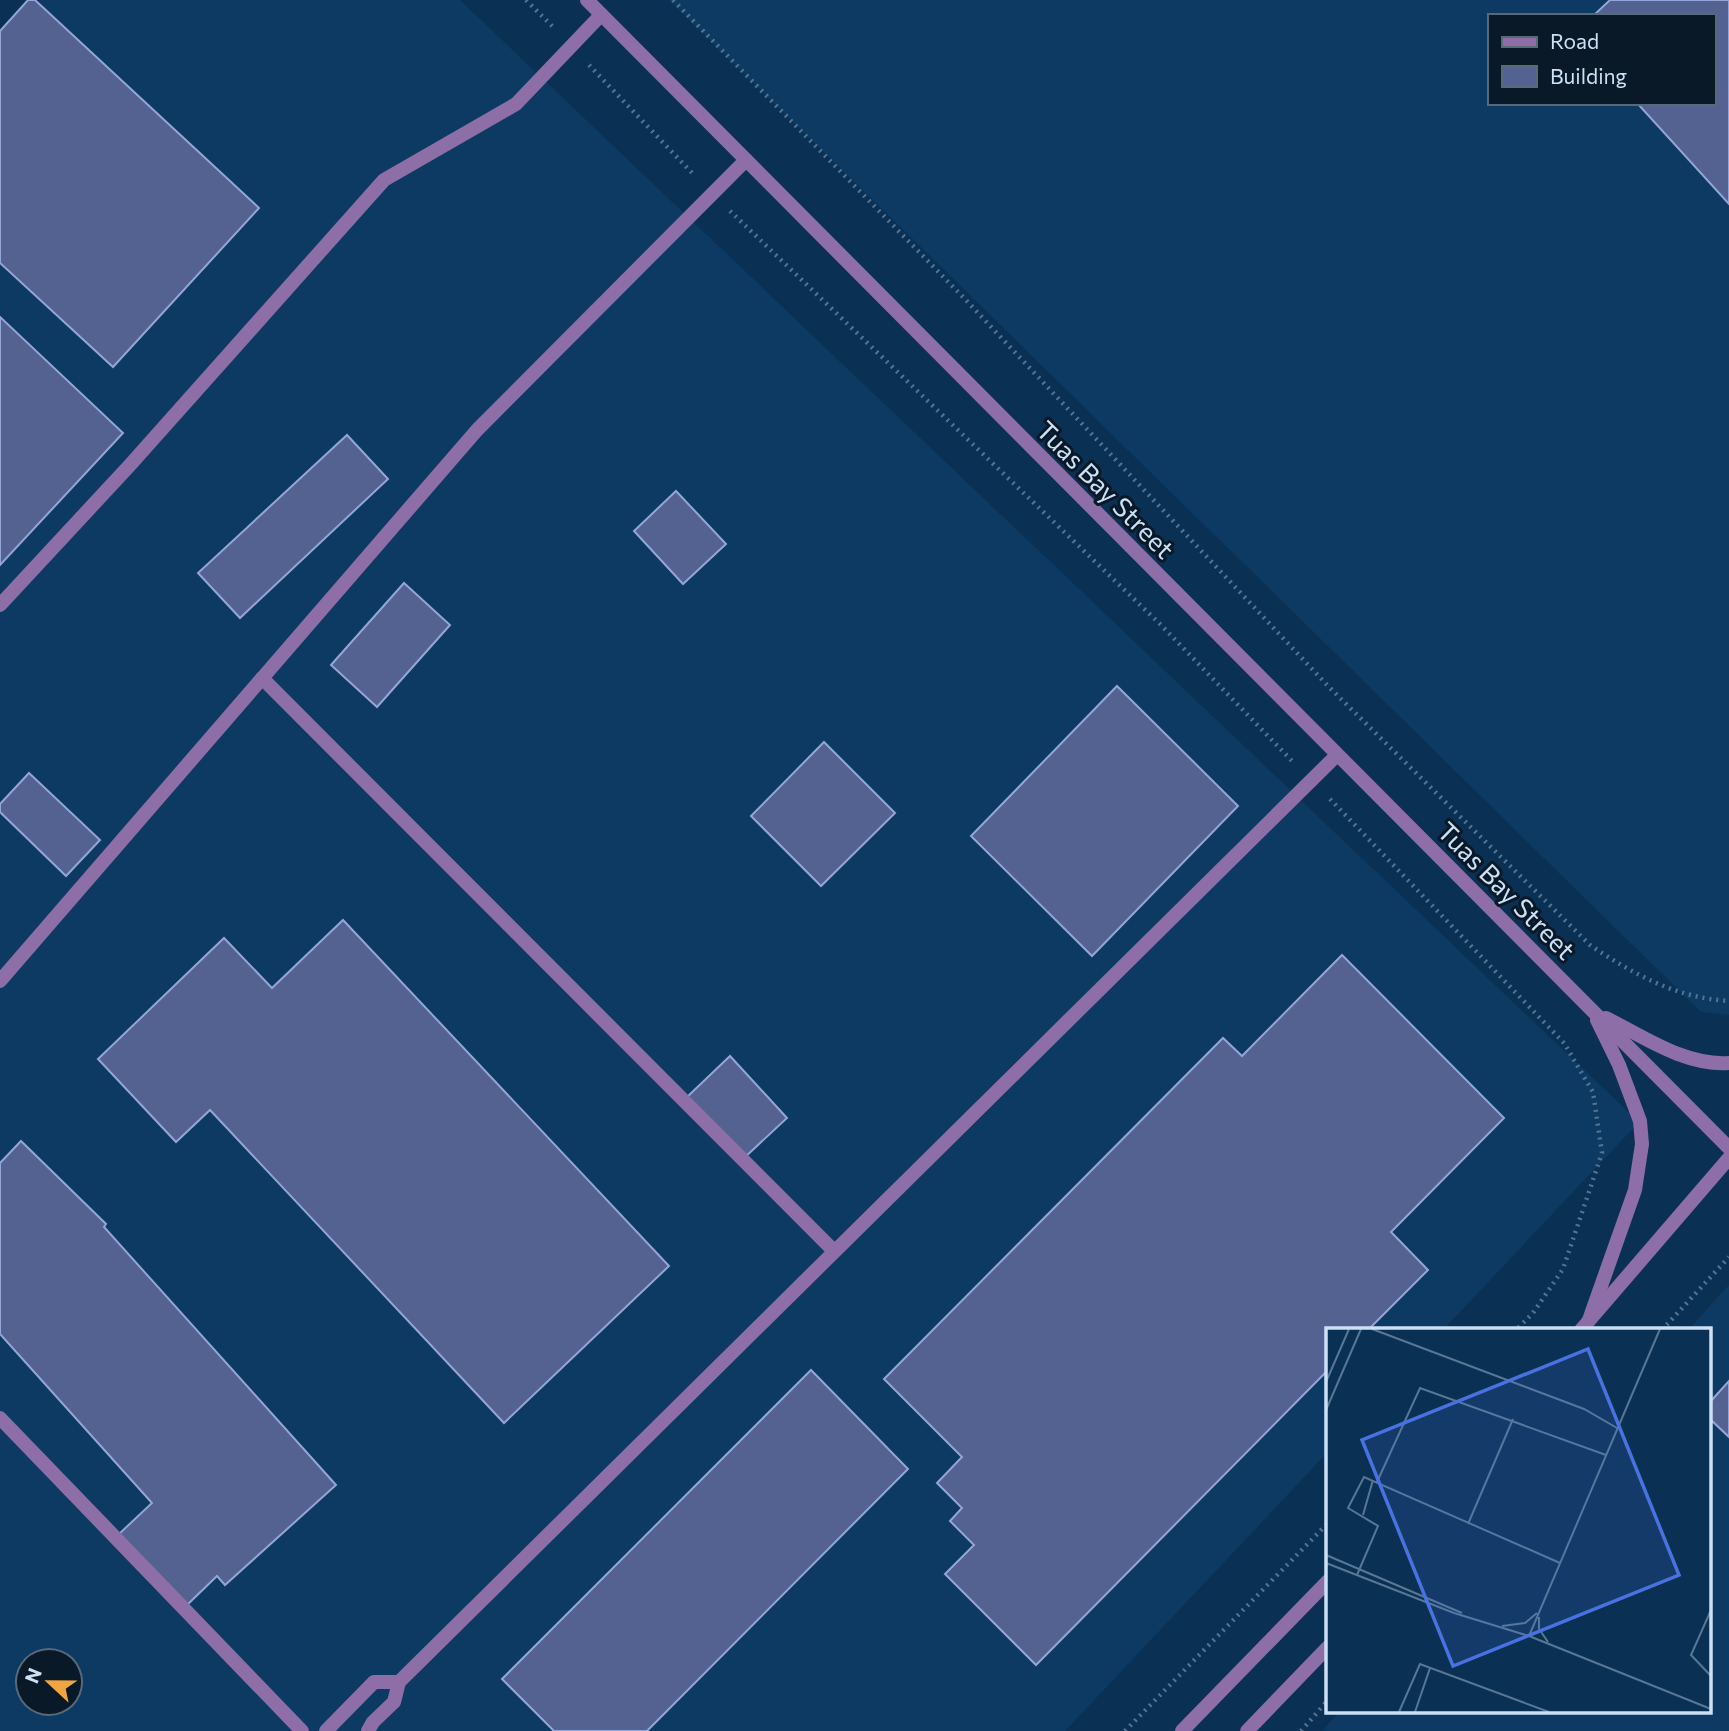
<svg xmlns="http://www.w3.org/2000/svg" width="1729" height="1731" viewBox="0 0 1729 1731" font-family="Commissioner,sans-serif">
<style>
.built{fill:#0d3a63;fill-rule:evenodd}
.building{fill:#536290;stroke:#94a5d7;stroke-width:2}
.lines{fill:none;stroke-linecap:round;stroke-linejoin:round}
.path{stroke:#557492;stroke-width:4.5;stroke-dasharray:2 5;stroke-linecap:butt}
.lane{stroke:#8e6ea6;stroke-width:14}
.street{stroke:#8e6ea6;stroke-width:14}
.labels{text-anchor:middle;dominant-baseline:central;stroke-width:6;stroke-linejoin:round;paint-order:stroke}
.street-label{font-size:26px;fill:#cce0f6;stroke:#091928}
.inset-road{fill:none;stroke:#587795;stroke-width:2}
.view{fill:#4972e0;fill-opacity:0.15;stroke:#4972e0;stroke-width:3.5}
.inset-edge{fill:none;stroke:#cce0f6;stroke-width:3.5}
</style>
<rect width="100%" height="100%" fill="#0a3154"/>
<g class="built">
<path d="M40,0H460L1639,1122L1443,1330H1328V1452L1065,1731H0V43ZM28,1661H70V1703H28Z"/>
<path d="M669,0H1729V1015L1701,1012ZM1489,16H1713V103H1489Z"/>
<path d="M1729,1285V1731H1322L1339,1712H1710V1330H1688Z"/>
</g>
<g class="building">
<path d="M28,0H35L259,208L113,367L0,263V31Z"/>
<path d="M1610,0H1729V204L1637,103H1713V16H1593Z"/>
<path d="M0,317L123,433L0,565Z"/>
<path d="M347,435L388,479L240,618L198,573Z"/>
<path d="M676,491L726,544L683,584L634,531Z"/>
<path d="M404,583L450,625L377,707L331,665Z"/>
<path d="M1117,686L1238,806L1092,956L971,836Z"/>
<path d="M824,742L895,813L821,886L751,816Z"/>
<path d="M29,773L100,840L66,876L0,812V804Z"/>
<path d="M343,920L669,1266L504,1423L210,1110L176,1142L98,1059L224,938L272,988Z"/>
<path d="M1342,955L1504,1118L1391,1232L1428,1270L1368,1330H1328V1370L1036,1665L945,1574L974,1545L950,1521L962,1508L937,1483L962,1457L884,1379L1223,1038L1242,1056Z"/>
<path d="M730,1056L787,1118L744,1158L687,1097Z"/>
<path d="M21,1141L106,1224L104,1227L336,1485L225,1585L217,1576L187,1605L119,1534L152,1503L0,1334V1163Z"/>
<path d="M811,1370L908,1469L647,1731H554L502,1679Z"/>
<path d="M1729,1381V1437L1710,1419V1402Z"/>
</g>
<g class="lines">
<g class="path">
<path d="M526,0L554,28"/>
<path d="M673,0L964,298L1328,686L1590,945C1633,974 1676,998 1729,1001"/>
<path d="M589,65L694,175"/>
<path d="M730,211L1161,625L1294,763"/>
<path d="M1330,799L1564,1043L1593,1092L1602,1153L1563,1269L1533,1313L1516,1330"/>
<path d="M1662,1330L1729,1257"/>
<path d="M1125,1731L1328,1523"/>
<path d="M1301,1731L1328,1700"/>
</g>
<g class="lane">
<path d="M0,605L130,465L384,180L516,104L601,15"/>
<path d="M262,678L834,1251"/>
<path d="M0,981L477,430L746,160"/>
<path d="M0,1418L302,1731"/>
<path d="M326,1731L374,1682H399"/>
<path d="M368,1731L373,1722L394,1702L399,1682L1337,755"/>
</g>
<g class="street">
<path d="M587,0L1729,1148"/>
<path d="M1606,1018C1644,1037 1685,1066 1729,1063"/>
<path d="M1589,1320L1635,1190L1642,1144L1640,1121L1619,1065L1597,1020"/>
<path d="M1581,1330L1729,1158"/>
<path d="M1182,1731L1328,1581"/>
<path d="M1247,1731L1328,1647"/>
</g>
</g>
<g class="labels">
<g class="street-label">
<text transform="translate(1106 489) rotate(45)">Tuas Bay Street</text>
<text transform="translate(1507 890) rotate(45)">Tuas Bay Street</text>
</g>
</g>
<g transform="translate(1326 1328)">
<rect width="385" height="385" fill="#0a3154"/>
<path class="inset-road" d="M46,1L258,81L291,100M0,54L23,1M0,82L35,1M51,154L94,60L280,127M37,187L47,152M142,196L187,91M0,227L136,285M0,235L128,285L203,308L385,381M31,247L52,198L22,180L38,149L234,235M385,282L365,327L385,348M213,289V301L222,314M176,298L199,295L211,285M203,308L334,1M73,384L94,336L223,384M89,384L104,340"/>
<path class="view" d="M262,21L353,247L127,338L36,112Z"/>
<rect width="385" height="385" class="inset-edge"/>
</g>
<rect x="1488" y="14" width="228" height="91" fill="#091928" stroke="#57697a" stroke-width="2"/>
<rect x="1502" y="37" width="35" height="10" fill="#8e6ea6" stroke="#57697a" stroke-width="2"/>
<text x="1550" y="49" font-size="21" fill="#cce0f6">Road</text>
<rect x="1502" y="66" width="35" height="21" fill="#536290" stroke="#57697a" stroke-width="2"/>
<text x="1550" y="84" font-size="21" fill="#cce0f6">Building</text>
<g transform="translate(49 1682) rotate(292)"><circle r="33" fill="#091928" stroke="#57697a" stroke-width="2"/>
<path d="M0-5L12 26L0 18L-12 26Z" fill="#f1a540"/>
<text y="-10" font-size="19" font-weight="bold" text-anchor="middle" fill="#cce0f6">N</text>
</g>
</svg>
